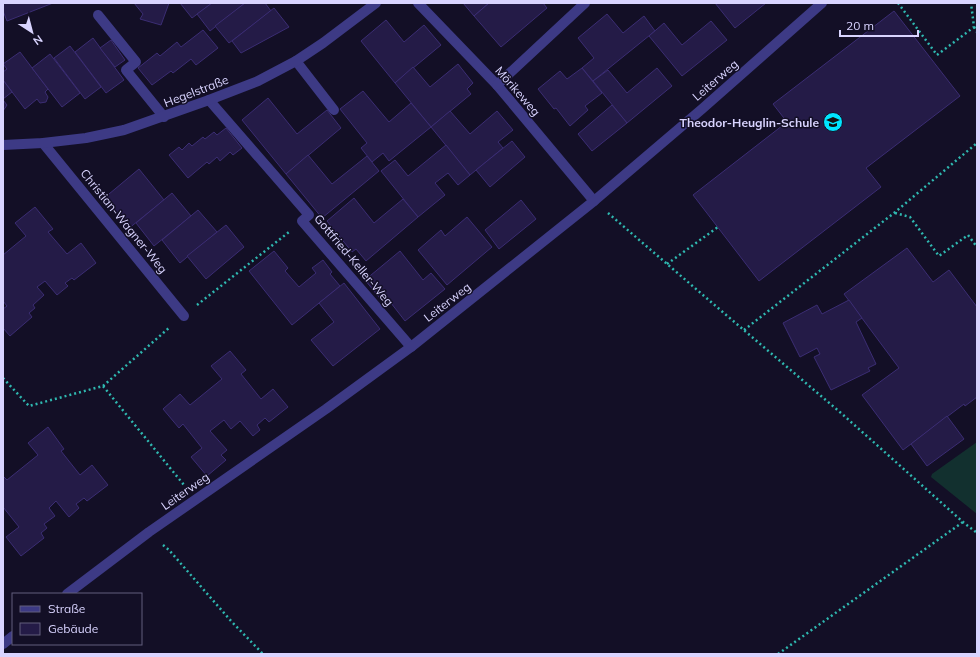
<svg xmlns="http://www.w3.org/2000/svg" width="980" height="657" viewBox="0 0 980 657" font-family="Mulish,sans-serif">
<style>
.green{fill:#12302f}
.building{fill:#241b47;stroke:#3b2d73}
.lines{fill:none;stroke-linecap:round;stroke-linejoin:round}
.path{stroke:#2fb8b0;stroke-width:2.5;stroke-dasharray:2 3;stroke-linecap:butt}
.street{stroke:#3d3a85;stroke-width:10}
.labels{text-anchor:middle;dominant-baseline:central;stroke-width:3;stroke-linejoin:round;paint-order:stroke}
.street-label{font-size:12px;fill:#d9d4ff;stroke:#130f26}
.poi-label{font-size:12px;font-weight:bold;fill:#d9d4ff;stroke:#130f26;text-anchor:end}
</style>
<rect width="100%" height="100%" fill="#130f26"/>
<path class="green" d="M977,442V514L931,477L932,474Z"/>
<g class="building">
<path d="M3,3H53L7,21L3,11Z"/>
<path d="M134,3H169L161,25L140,19L143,14Z"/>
<path d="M180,3H212L192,18Z"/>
<path d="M212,3H245L210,31L197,14Z"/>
<path d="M245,3H265L271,11L229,43L215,26Z"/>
<path d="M463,3H489L474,16Z"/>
<path d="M489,3H543L547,8L501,47L474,16Z"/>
<path d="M715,3H766L735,28Z"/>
<path d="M274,8L289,27L241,53L232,41Z"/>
<path d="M894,11L960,96L866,168L881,187L759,281L693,195L787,122L773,104Z"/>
<path d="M607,14L623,33L644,16L655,31L593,81L582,68L594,58L578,38Z"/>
<path d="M386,20L404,42L424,25L441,45L395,83L361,41Z"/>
<path d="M711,21L727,40L682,76L649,36L664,23L682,45Z"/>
<path d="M203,30L218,48L196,65L191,59L173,73L171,71L152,85L138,68L157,53L160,56L177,42L181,47Z"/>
<path d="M93,38L124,80L106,93L75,52Z"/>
<path d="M111,40L125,60L115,67L100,48Z"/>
<path d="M70,46L101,87L85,99L54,58Z"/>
<path d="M20,52L48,89L45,92L48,97L46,102L40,103L37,99L25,109L3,80V72L7,69L3,64Z"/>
<path d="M50,54L80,93L62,107L32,68Z"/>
<path d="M458,64L473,83L467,89L471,94L431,127L395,83L413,67L430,87Z"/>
<path d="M582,68L602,93L585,106L588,110L570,126L556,108L554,109L538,89L560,71L567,79Z"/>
<path d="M657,68L672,86L627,123L593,81L608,70L627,93Z"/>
<path d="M3,80L12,92L3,99Z"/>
<path d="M363,91L389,122L411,103L431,127L389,161L383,153L372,162L361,148L367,143L340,109Z"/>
<path d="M268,98L297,134L327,110L341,128L286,174L242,120Z"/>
<path d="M3,100L7,105L3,111Z"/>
<path d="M612,105L627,123L592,151L578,134Z"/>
<path d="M450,111L470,134L497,111L513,130L498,142L503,148L470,175L431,127Z"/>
<path d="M226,128L242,148L233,155L230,152L220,161L217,157L209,164L207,162L188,178L169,155L179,147L182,150L189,143L192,146L203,137L205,139L214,132L217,135Z"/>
<path d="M512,141L525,157L490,187L476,170Z"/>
<path d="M446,145L470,175L458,185L448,173L435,183L445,195L418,217L381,171L395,160L408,176Z"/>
<path d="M308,155L332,184L367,156L379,171L322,218L286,174Z"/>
<path d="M139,169L164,200L128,229L103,199Z"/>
<path d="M172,193L191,216L154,246L136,223Z"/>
<path d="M354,198L374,223L403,199L418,217L366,261L356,249L352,252L327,221Z"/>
<path d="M521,200L536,219L499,249L485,230Z"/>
<path d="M35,207L53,229L48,232L67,254L81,243L96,263L74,280L72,278L65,283L68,286L57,295L45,281L37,287L44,295L33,305L35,308L29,313L32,317L10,336L3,328V309L7,306L3,301V255L26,236L15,223Z"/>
<path d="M198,210L217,232L180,263L162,240Z"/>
<path d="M467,217L492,247L447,285L418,250L441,230L445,236Z"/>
<path d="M226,225L244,247L206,279L187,256Z"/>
<path d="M907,248L933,282L949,270L977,307V397L965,406L964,404L903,450L862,395L899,368L844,294Z"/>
<path d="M274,251L288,268L285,271L299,287L316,273L312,268L323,260L332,272L330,274L340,286L292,325L249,271Z"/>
<path d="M400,251L423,280L431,273L445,289L405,321L391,303L387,307L365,280Z"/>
<path d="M344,283L380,329L333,366L311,340L334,322L319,303Z"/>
<path d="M849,300L862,318L856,322L876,364L868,368L870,371L831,390L814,357L820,354L817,348L800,357L783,323L817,305L822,314Z"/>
<path d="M230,351L246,370L241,374L261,399L273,389L288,407L269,422L265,418L257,425L260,430L253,436L240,421L231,429L224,420L210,431L227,450L221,455L226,460L207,476L191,457L202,448L183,424L179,428L163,409L180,394L190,405L222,379L211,366Z"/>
<path d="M947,416L964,439L927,466L911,444Z"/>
<path d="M48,427L64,449L61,451L80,475L92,465L108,485L87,501L84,498L76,504L79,508L69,517L56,501L49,508L55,516L44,524L47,528L41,533L44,538L21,556L6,537L19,527L3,507V476L7,480L38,455L28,443Z"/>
</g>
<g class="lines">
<g class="path">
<path d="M898,3L937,55L974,27L971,3"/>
<path d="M974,27L977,32"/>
<path d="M608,213L725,314L841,413L963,522L977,533"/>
<path d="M895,213L910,217L939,256L968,235L977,247"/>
<path d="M667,264L718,227"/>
<path d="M197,305L289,232"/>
<path d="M744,330L894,213L977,143"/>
<path d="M3,378L29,406L103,386L184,485"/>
<path d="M103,386L170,327"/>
<path d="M163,545L169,550L231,621L263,654"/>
<path d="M778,654L963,522"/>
</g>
<g class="street">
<path d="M418,3L497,85L594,201"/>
<path d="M98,15L136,62L126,70L164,117"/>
<path d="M296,61L334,110"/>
<path d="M497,85L585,3"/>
<path d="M209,100L309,215L302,221L411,347"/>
<path d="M43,143L184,316"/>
<path d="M3,145L43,143L86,138L124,130L209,100L258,81L296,61L323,43L376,3"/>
<path d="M67,594L149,532L326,409L411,347L594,201L702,109L822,3"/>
<path d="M3,644L13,636"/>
</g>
</g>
<defs>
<symbol id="school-disc" viewBox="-11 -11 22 22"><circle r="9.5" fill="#00e5ff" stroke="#130f26"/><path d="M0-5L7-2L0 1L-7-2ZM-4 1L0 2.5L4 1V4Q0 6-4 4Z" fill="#111"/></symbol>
</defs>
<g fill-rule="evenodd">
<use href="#school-disc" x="822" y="111" width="22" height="22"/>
</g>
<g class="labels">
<g class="street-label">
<text transform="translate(715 80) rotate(-41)">Leiterweg</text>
<text transform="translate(196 91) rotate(-21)">Hegelstraße</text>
<text transform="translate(518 91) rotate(49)">Mörikeweg</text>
<text transform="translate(124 221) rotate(51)">Christian-Wagner-Weg</text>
<text transform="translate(354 260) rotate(50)">Gottfried-Keller-Weg</text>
<text transform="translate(447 302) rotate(-38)">Leiterweg</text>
<text transform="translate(185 491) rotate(-35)">Leiterweg</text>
</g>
<g class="poi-label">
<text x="819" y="122">Theodor-Heuglin-Schule</text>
</g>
</g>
<rect width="980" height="657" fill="none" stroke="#d9d4ff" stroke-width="8"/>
<rect x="12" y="593" width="130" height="52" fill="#130f26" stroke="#625e7d"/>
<rect x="20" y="606" width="20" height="6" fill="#3d3a85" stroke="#625e7d"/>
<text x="48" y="613" font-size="12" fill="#d9d4ff">Straße</text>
<rect x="20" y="623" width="20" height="12" fill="#241b47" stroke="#625e7d"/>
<text x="48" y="633" font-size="12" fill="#d9d4ff">Gebäude</text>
<g transform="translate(32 32) rotate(144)" stroke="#130f26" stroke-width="3" paint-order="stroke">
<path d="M0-3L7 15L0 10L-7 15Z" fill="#d9d4ff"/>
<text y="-6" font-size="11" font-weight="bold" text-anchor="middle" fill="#d9d4ff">N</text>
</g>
<path d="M840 30v6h78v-6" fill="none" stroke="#d9d4ff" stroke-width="2"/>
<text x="846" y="30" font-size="12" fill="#d9d4ff" stroke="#130f26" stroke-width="3" paint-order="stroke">20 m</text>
</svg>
